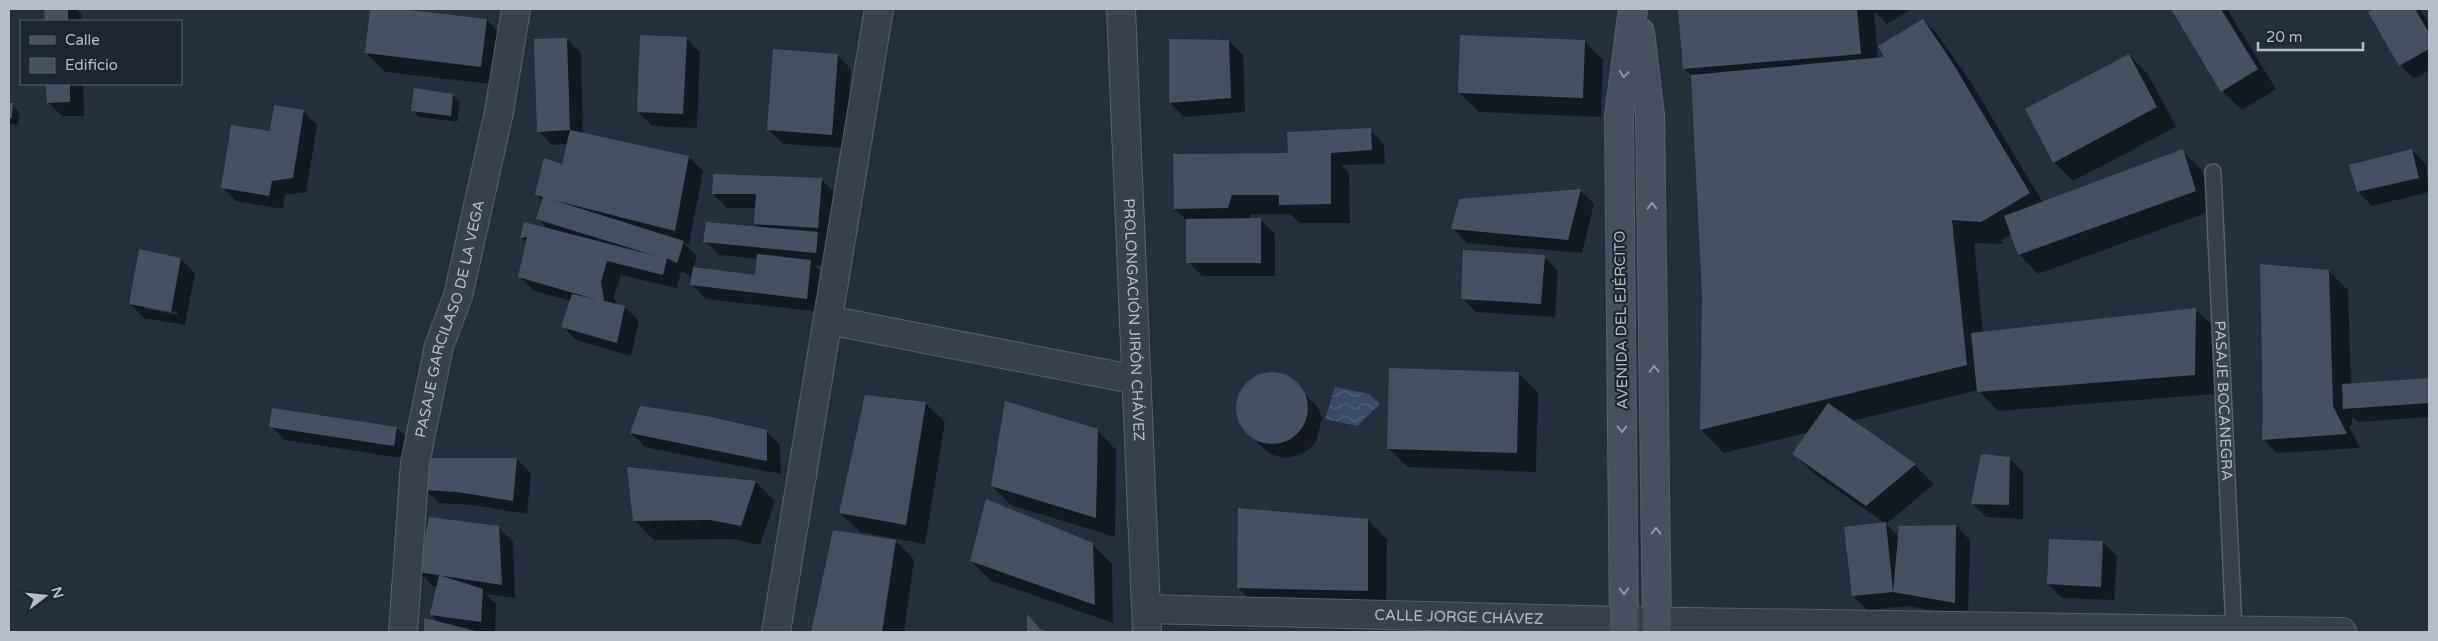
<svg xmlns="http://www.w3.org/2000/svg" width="2438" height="641" viewBox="0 0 2438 641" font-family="'Varela Round',sans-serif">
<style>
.water{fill:url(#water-waves)}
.shadow{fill:#0007;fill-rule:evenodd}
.building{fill:#455162}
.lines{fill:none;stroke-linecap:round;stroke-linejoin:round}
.service-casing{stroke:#565f6c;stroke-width:18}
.minor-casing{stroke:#565f6c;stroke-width:30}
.secondary-casing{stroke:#565f6c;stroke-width:30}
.service{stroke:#38414e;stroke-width:15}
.minor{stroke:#38414e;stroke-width:28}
.secondary{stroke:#465061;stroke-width:28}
.oneway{stroke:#8e96a5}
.labels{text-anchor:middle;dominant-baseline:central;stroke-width:4.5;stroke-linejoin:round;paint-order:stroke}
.street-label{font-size:15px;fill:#b4bcc9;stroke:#1d2633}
</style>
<defs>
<pattern id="water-waves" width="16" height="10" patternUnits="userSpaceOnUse" patternTransform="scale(1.25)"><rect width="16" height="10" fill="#394c67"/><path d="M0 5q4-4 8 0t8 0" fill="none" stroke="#53647b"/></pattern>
</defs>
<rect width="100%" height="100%" fill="#242f3e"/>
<path class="water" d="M1335,387L1369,394L1380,404L1357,426L1325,419Z"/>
<g class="shadow">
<path d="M46,9H76L81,14V21H46Z"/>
<path d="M371,9H390L487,20L506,40L500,85L385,72L366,53Z"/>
<path d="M1679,9H1912L1887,24L1874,11L1878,59H1884L1923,20L1937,34L1971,82L2043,203L2182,151L2202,170L2214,210L2038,274L2019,254L2012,234L2001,240L2003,244L1974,243L1983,333L2195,309L2215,328L2214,394L1998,411L1978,390L1852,421L1915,465L1934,484L1886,524L1899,537L1956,526L1970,540L1968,616L1908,606L1867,610L1853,596L1886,524L1813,473L1794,454L1809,432L1724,453L1701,430L1703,296L1692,76L1685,69Z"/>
<path d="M2172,9H2227L2276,89L2242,110L2222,91Z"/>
<path d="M2377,9H2420L2429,24V70L2414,79L2400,65L2370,13Z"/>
<path d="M686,38L700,52L697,128L652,126L638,112Z"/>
<path d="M567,39L581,53L583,134L689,157L703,171L689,244L684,243L697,256L693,269L756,276L758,259L719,255L705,241L760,228L755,223L756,208H727L713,194L821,179L835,193L832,241H824L831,247L829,266L814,265L824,275L821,312L706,299L692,285L693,277L681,271L677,288L621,275L614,296L616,305L625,307L639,321L631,356L576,340L562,326L571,301L534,291L520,277L527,243L522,238L525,224L549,230L538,219L543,202L536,195L563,166L568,144L552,145L538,131Z"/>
<path d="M1229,41L1243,55L1245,112L1184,117L1170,103Z"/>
<path d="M1584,41L1603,60L1601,117L1479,112L1459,93Z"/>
<path d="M837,55L851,69L845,148L783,144L769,130Z"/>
<path d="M2129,55L2148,74L2176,127L2073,181L2054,162Z"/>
<path d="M47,84H83L84,116H62L48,102Z"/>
<path d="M453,95L460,102L457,122L419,117L412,110Z"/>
<path d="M9,104L12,105L19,112L18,125L9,124Z"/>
<path d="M303,111L317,125L306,192L285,195L283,209L236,201L222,187L271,133Z"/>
<path d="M1370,130L1384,144L1385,164L1341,165L1349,173L1350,223H1300L1290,214H1251L1249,220H1261L1275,234V276H1202L1188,262L1187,221L1175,209L1289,154Z"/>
<path d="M2412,150L2426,164L2429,192L2372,206L2358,192L2351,166Z"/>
<path d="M1580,190L1594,204L1582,253L1467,243L1453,229Z"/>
<path d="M140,251L181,259L195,273L185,325L144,318L130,304ZM144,306L177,312V315L144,308Z"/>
<path d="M1544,257L1558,271L1555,317L1476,312L1462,298Z"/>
<path d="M2329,271L2348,290L2351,384L2429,379V417L2358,422L2352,416V425L2349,426L2360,448L2277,453L2263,439Z"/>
<path d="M1267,373H1279L1289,377L1318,408L1322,419L1316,442L1307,451L1296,456L1285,458L1273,455L1263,448L1241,424L1237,402L1241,392L1257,376Z"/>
<path d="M1518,373L1538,392L1536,472L1408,467L1388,448Z"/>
<path d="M925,403L945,422L925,544L860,532L840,513Z"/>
<path d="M271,426L397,428L411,442L408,459L285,440Z"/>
<path d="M1097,430L1116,450L1115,537L1011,505L992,486Z"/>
<path d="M766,431L780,445L781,474L645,447L631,433Z"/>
<path d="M2009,458L2023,472V519L1986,517L1972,503Z"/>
<path d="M517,459L531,473L527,514L472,505L439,503L425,489Z"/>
<path d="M756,482L775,501L760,545L731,539L654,540L634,520Z"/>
<path d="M1368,520L1387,539L1386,609L1258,607L1238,588Z"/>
<path d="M499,528L513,542L515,598L486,594L496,604L495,632H425V619L439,623L431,615L438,587L433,586L419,572Z"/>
<path d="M834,531L895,540L914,560L904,632H813Z"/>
<path d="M2103,542L2117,556L2114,600L2062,598L2048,584Z"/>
<path d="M1092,544L1112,564L1113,623L990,580L971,561Z"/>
</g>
<g class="building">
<path d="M44,9H68V21H45Z"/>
<path d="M370,9H400L487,19L481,67L365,53Z"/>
<path d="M1678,9H1857L1861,54L1683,69Z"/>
<path d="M2171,9H2221L2258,69L2221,92Z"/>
<path d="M2375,9H2415L2429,33V49L2399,66L2368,12Z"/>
<path d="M1923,19L1952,62L2030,193L1981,222L1952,220L1967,365L1700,430L1702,296L1691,75L1884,57L1878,46Z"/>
<path d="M640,35L687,37L683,114L637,112Z"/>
<path d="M1460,35L1585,40L1583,98L1458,93Z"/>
<path d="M567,38L570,130L537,132L534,39Z"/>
<path d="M1169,39L1229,40L1231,98L1169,103Z"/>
<path d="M773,49L838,54L832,135L767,130Z"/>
<path d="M2129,54L2157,107L2053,163L2025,109Z"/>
<path d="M46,84H70V102L47,103Z"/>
<path d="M414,88L453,94L451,116L411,111Z"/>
<path d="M9,103H13L12,118H9Z"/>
<path d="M274,105L304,110L293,178L272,181L269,196L221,188L231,125L270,131Z"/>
<path d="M1371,128L1372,150L1331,153V204L1279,205V195H1232L1228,208L1174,209L1173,154L1288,153L1287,132Z"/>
<path d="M570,130L689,156L675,231L553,200L684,241L677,263L667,258L663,275L607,261L601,282L604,301L625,306L617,343L561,327L572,294L594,299L518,277L527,237L520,238L524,222L656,256L536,219L543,197L535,195L544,158L562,164Z"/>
<path d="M2183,149L2196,191L2018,255L2004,216Z"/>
<path d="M2412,149L2419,178L2357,192L2349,165Z"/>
<path d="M713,174L822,178L818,228L754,224L756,194H712Z"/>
<path d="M1581,189L1568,240L1451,229L1459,199Z"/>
<path d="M1261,218V263H1186V219Z"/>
<path d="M706,222L818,232L816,253L703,242Z"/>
<path d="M139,249L181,258L171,312L129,304Z"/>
<path d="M1463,250L1545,255L1541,304L1461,299Z"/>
<path d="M757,254L811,260L807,299L690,285L693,267L755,275Z"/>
<path d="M2260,264L2329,270L2333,406L2347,434L2262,440L2263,414Z"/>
<path d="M2196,308L2195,375L1977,392L1971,333Z"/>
<path d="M1389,368L1519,372L1517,453L1387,449Z"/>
<circle cx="1272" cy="408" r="36"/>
<path d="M2429,378V403L2343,409L2342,384Z"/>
<path d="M865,395L926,402L906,525L839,513Z"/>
<path d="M1005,401L1098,429L1096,518L991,486Z"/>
<path d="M1828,403L1916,464L1866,506L1792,454Z"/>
<path d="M640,406L707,416L767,430V461L630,433Z"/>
<path d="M272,408L397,427L394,446L269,427Z"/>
<path d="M1981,454L2010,457L2009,505L1971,504Z"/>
<path d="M429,458H517L513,501L457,492L424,490Z"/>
<path d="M627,467L756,481L741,526L710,520L633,521Z"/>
<path d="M986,499L1093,543L1095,605L970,561Z"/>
<path d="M1238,508L1368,519V591L1237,588Z"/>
<path d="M429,517L499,526L502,585L418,572Z"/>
<path d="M1886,522L1893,592L1852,596L1844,527Z"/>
<path d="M1956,525L1955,603L1893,592L1899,526Z"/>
<path d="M833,530L896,540L882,632H811Z"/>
<path d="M2049,539L2103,541L2101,587L2047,584Z"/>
<path d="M439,575L483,589L481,622L430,615Z"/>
<path d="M1027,614L1040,629L1050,632H1027Z"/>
<path d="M424,618L480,632H424Z"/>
</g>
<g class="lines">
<defs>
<g id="service">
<path id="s1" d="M2213,172L2234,630"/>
</g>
<g id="minor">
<path id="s2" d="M1121,9L1147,632"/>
<path d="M828,320L1137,380"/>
<path id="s3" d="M1147,609L1624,621L2342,632"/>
<path id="s4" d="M403,632L415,463L439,346L458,296L499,112L516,9"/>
<path d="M776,632L879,9"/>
</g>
<g id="secondary">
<path d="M1640,32L1650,115L1657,632"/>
<path d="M1624,632L1619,116L1633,9"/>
</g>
</defs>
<use href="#service" class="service-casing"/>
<use href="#minor" class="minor-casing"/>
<use href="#secondary" class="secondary-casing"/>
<use href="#service" class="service"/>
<use href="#minor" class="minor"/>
<use href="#secondary" class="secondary"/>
</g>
<defs><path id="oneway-chevron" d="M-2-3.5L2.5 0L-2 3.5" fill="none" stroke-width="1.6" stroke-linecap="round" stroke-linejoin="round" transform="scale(1.25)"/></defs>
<g class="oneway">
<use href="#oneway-chevron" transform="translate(1624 74) rotate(98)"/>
<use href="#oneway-chevron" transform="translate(1652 206) rotate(-91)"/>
<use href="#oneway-chevron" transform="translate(1654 369) rotate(-91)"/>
<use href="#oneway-chevron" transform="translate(1622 429) rotate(89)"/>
<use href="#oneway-chevron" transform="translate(1656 531) rotate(-91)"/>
<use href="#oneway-chevron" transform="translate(1624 591) rotate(89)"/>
</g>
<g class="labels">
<g class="street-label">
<text stroke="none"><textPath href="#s4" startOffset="318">PASAJE GARCILASO DE LA VEGA</textPath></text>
<text stroke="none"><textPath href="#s2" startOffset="311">PROLONGACIÓN JIRÓN CHÁVEZ</textPath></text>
<text transform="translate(1621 320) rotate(-91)">AVENIDA DEL EJÉRCITO</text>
<text stroke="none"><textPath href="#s1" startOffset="229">PASAJE BOCANEGRA</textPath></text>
<text stroke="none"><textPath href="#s3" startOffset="312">CALLE JORGE CHÁVEZ</textPath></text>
</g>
</g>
<rect width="2438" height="641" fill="none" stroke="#b4bcc9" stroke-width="20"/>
<rect x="20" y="20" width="162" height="65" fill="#1d2633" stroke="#59626f"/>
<rect x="30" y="36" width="25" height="8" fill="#465061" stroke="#59626f"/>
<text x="65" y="45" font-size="15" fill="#b4bcc9">Calle</text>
<rect x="30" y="58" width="25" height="15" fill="#455162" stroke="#59626f"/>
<text x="65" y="70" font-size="15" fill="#b4bcc9">Edificio</text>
<g transform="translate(45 596) rotate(74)" stroke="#1d2633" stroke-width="4" paint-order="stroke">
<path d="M0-4L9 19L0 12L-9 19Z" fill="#b4bcc9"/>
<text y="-8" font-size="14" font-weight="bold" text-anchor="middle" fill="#b4bcc9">N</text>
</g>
<path d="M2258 42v8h105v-8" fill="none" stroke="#b4bcc9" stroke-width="2.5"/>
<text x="2266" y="42" font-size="15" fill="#b4bcc9" stroke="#1d2633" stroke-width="4" paint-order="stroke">20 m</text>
</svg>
